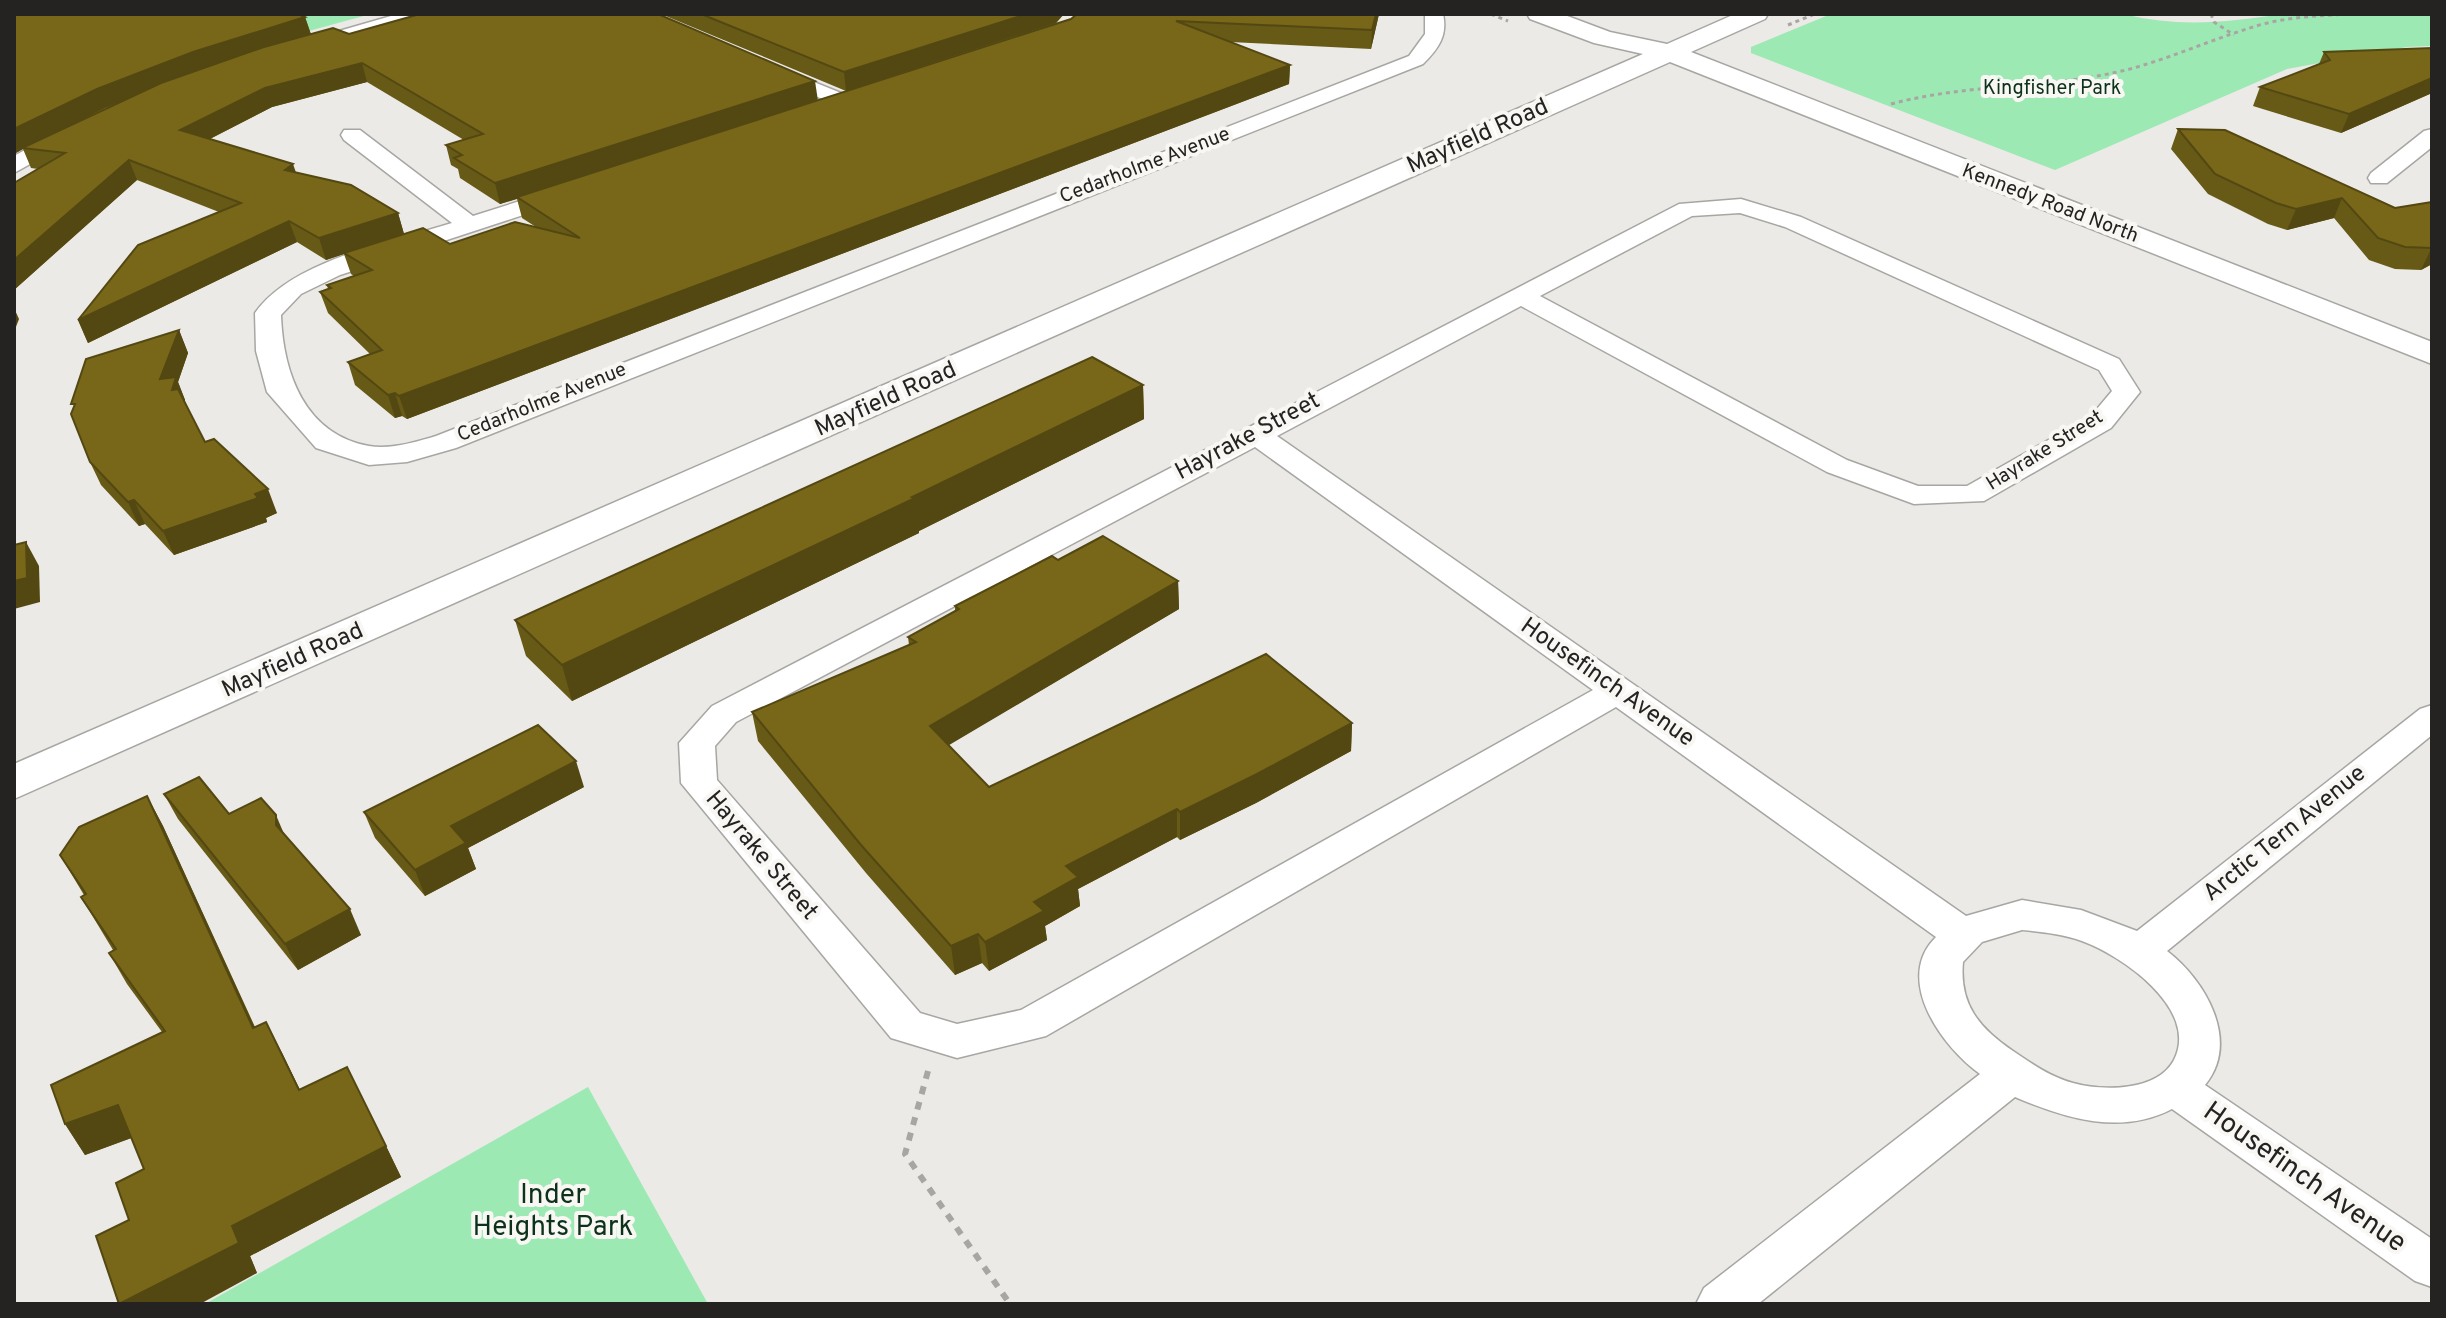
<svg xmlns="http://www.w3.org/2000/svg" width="2446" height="1318" viewBox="0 0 2446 1318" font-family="Overpass,sans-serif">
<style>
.green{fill:#9de9b3}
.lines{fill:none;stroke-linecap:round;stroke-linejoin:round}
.minor-casing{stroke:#a7a6a3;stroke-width:3}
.secondary-casing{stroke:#a7a6a3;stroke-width:3}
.path-far1{stroke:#a7a6a3;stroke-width:3;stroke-dasharray:4 4;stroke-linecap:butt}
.path{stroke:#a7a6a3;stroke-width:6;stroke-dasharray:8 8;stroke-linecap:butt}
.minor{fill:#fff;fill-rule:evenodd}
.secondary{fill:#fff;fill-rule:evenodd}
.wall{fill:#675916;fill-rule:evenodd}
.shaded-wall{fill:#544812}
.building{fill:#786719;stroke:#544812;stroke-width:2}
.labels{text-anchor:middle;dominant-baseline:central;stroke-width:8;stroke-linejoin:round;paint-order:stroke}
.far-park-label{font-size:20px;fill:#0d321b;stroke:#f8f7f3}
.far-street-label{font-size:20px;fill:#242322;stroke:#f8f7f3}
.street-label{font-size:24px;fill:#242322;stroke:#f8f7f3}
.near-street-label{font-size:28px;fill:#242322;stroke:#f8f7f3}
.near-park-label{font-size:28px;fill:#0d321b;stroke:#f8f7f3}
</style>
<rect width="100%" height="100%" fill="#ebeae6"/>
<g class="green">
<path d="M263,14H371L305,32Z"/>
<path d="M1831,14H2123C2182,28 2225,22 2283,14C2324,8 2388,14 2432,14V46L2407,47L2287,69L2055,170L1751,53V47Z"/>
<path d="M588,1087L708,1304H205Z"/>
</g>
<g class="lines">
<defs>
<g id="minor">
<path d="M398,14H428L426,18L339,43L329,37L332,33Z"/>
<path d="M1425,14H1443C1448,36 1438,49 1423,64L456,448L407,462L369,465L316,448L267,392L256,351L255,313C292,260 392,242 452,223L344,140L341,135L344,130H360L473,216L564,187L576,194L572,199L340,275L301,294L281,315C283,372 304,434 369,446C390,450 415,442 436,436L1409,56L1425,34Z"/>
<path d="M774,66L851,97L854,101L851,105H837L767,76L764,72Z"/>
<path d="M67,127L78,134L75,139L14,173V156Z"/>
<path d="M2432,129V147L2387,183H2371L2368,178L2371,173L2424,131Z"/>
<path d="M1741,199L1801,217L2119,359L2140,392L2111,428L1984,501L1914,504L1827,472L1521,306L1277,436L1966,916L2022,900L2081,910L2137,931L2420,709L2432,705V735L2167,951C2205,980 2241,1041 2205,1085L2432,1239V1287L2415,1281L2172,1109C2120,1136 2065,1118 2015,1097L1758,1304H1696L1704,1288L1980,1074C1942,1047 1893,979 1936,937L1616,707L1046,1036L957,1058L891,1038L681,783L679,743L712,706L1679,204ZM1740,213L1785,227L2099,370L2112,391L2091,416L1967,486H1918L1847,460L1540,296L1692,216ZM1255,447L1593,690L1021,1010L957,1024L920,1013L717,780L715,746L736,722ZM2022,930C2042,932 2063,934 2082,941C2121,955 2200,1009 2174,1060C2157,1092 2102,1091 2073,1083C2051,1077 2032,1064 2013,1051C1979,1028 1959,1004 1963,962L1982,942Z"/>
</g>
<path id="secondary" d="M1527,14H1562L1610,32L1667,44L1735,14H1768L1765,19L1691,52L2432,342V364L1670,62L14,799V764L1643,54L1594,43L1530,19Z"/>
</defs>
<use href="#minor" class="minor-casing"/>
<use href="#secondary" class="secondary-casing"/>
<g class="path-far1">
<path d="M1491,14L1508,21"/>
<path d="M2211,14L2214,22L2234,35"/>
<path d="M1788,25L1815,14"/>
<path d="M1891,104C1969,83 2049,89 2126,70C2169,59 2210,40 2253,27C2284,17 2316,16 2349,14"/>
</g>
<path class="path" d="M928,1071L905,1154L1010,1304"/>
<use href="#minor" class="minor"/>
<use href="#secondary" class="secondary"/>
</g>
<g class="wall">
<path d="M14,14L305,17L311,34H349L818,100L1161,14H1379L1371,49L1230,42L1290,65L1289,84L407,419L402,416L395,418L355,385L348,362L370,354L328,313L320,292L328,289L327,285L354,276L351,274L344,254L326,260L297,242L88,343L78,320L219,212L137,180L14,290V183L38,169L31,168L23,149L14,154ZM367,82L464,140L446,145L451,165L458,169L460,178L500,204L517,199L522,218L536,227L450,244L404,234L398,213L210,139L272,107ZM122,101L65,128L105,108Z"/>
<path d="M661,14H1064L1056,23L846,91Z"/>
<path d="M2432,48V93L2341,133L2253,106L2260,87L2319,64L2324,52Z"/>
<path d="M2178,129L2395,208L2432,202V264L2421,270L2395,269L2369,260L2334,218L2287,230L2268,224L2208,194L2171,149Z"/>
<path d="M179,330L188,353L178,382L185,400V402L205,442L277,513L266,518L267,522L174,555L145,524L139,526L101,485L90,462Z"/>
<path d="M1143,385L1144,419L919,531V533L572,701L526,656L515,620Z"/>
<path d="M1058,560L1178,581L1179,609L948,745L989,787L1352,723L1351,751L1256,803L1180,840L1177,837L1078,889L1080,906L1045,926L1047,940L989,971L982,963L955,975L866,873L758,741L752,712L909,645L908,637L955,611V606Z"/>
<path d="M584,787L468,848L476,869L425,896L375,838L364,812Z"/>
<path d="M164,794L229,814L285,835L361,935L298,970L178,819Z"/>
<path d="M147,796L163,826L255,1027L282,1053L300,1090L386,1146L401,1177L250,1256L257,1273L129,1220L144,1169L131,1138L85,1155L65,1124L162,1032L127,984L109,953L113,950L81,897L84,895L60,855Z"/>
</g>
<g class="shaded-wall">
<path d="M1027,14H1064L1056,23L846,91L844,72Z"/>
<path d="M1376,14H1379L1371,49L1372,30Z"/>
<path d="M305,17L311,35L200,70L105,108L24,148H22L23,149L14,154V129L97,89L193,52Z"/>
<path d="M362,63L367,82L272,107L188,150L180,130L265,88Z"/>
<path d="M1290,65L1289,84L407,419L399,396Z"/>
<path d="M2432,78V93L2341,133L2349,114Z"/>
<path d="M815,81L818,101L500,204L495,183Z"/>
<path d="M129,160L137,180L14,290V260Z"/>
<path d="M293,164L300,184L285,170Z"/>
<path d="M2342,198L2334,218L2287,230L2296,209Z"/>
<path d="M398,213L404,234L326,260L319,238Z"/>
<path d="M289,221L297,242L88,343L78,320Z"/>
<path d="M2432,248V264L2421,270L2431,249Z"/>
<path d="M14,308L19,319L14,332Z"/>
<path d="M179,330L188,353L178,382L185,400L182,413L160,379Z"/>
<path d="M1143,385L1144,419L919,531V533L572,701L562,665Z"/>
<path d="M395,393L402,416L395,418L388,395Z"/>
<path d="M268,489L277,513L266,518L267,522L174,555L163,531Z"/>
<path d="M134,500L145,524L139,526L128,502Z"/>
<path d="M26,542L39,566L40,602L14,609V581Z"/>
<path d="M1178,581L1179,609L934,754L930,726Z"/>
<path d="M1352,723L1351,751L1256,803L1180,840V812Z"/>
<path d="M576,761L584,787L468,848L476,869L425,896L415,870L451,826Z"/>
<path d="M147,796L163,826L269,1059L253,1028Z"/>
<path d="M1177,809V837L1078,889L1080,906L1045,926L1047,940L989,971L985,942L1034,902L1066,866Z"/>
<path d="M276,815L287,841L276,825Z"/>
<path d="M350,909L361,935L298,970L285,944Z"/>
<path d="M978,934L982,963L955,975L951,946Z"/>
<path d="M266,1022L282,1053L315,1122L299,1090Z"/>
<path d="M118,1105L137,1136L85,1155L65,1124Z"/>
<path d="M386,1146L401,1177L250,1256L257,1273L200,1304H121L232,1226Z"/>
</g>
<g class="building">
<path d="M14,14H298L305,17L193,52L97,89L14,129Z"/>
<path d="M420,14H658L815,81L495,183L454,158L462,155L446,145L483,134L362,63L265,88L180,130L293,164L285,170L351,185L398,213L319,238L289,221L78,320L138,245L241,203L129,160L14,260V183L65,153L22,148L161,83L264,47L333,28L349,34Z"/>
<path d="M701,14H1027L844,72Z"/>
<path d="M1077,14H1376L1372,30L1176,21L1290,65L399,396L395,393L388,395L348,362L382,350L320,292L331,288L327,285L372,270L344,253L423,228L450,244L515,222L580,238L517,197L1071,19Z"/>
<path d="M2432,48V78L2349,114L2260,87L2330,60L2324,52Z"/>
<path d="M2178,129L2225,130L2395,208L2432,202V248L2405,247L2378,238L2342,198L2296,209L2276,203L2215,174Z"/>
<path d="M179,330L160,379L176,377L172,390L178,389L205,442L214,439L268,489L255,494L258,498L163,531L134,500L128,502L90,462L71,414L75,404H71L86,359Z"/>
<path d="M1092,357L1143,385L912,497L915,498L562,665L515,620Z"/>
<path d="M1103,536L1178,581L930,726L989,787L1266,654L1352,723L1257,774L1180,812L1177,809L1066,866L1078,877L1034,902L1044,911L985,942L978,934L951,946L861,845L752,712L916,642L908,637L959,609L955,606L1052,556L1058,560Z"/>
<path d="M26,542L27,578L14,581V545Z"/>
<path d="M538,725L576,761L451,826L466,843L415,870L364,812Z"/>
<path d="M199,777L229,814L261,798L276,815V825L350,909L285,944L164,794Z"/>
<path d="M147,796L253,1028L266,1022L299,1090L347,1067L386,1146L232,1226L239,1243L119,1304L96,1236L129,1220L116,1183L144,1169L118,1105L65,1124L51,1085L165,1031L109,953L116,949L81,897L86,894L60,855L79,827Z"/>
</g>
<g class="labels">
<g class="far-park-label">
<text x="2052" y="89">Kingfisher Park</text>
</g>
<g class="far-street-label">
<text transform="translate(1145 166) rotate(-21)">Cedarholme Avenue</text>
<text transform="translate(2050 204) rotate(21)">Kennedy Road North</text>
<text transform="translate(542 403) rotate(-22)">Cedarholme Avenue</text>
<text transform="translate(2045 451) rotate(-32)">Hayrake Street</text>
</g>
<g class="street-label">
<text transform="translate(1478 137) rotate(-24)">Mayfield Road</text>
<text transform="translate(886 400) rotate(-24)">Mayfield Road</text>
<text transform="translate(1248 437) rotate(-28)">Hayrake Street</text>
<text transform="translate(293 661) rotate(-24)">Mayfield Road</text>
<text transform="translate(1607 683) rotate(35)">Housefinch Avenue</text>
<text transform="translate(2285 834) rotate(-39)">Arctic Tern Avenue</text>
<text transform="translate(761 856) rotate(50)">Hayrake Street</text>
</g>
<g class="near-street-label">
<text transform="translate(2304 1178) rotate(35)">Housefinch Avenue</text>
</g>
<g class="near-park-label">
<text x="553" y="1196">Inder<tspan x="553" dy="32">Heights Park</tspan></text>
</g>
</g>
<rect width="2446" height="1318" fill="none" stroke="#242322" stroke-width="32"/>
</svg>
